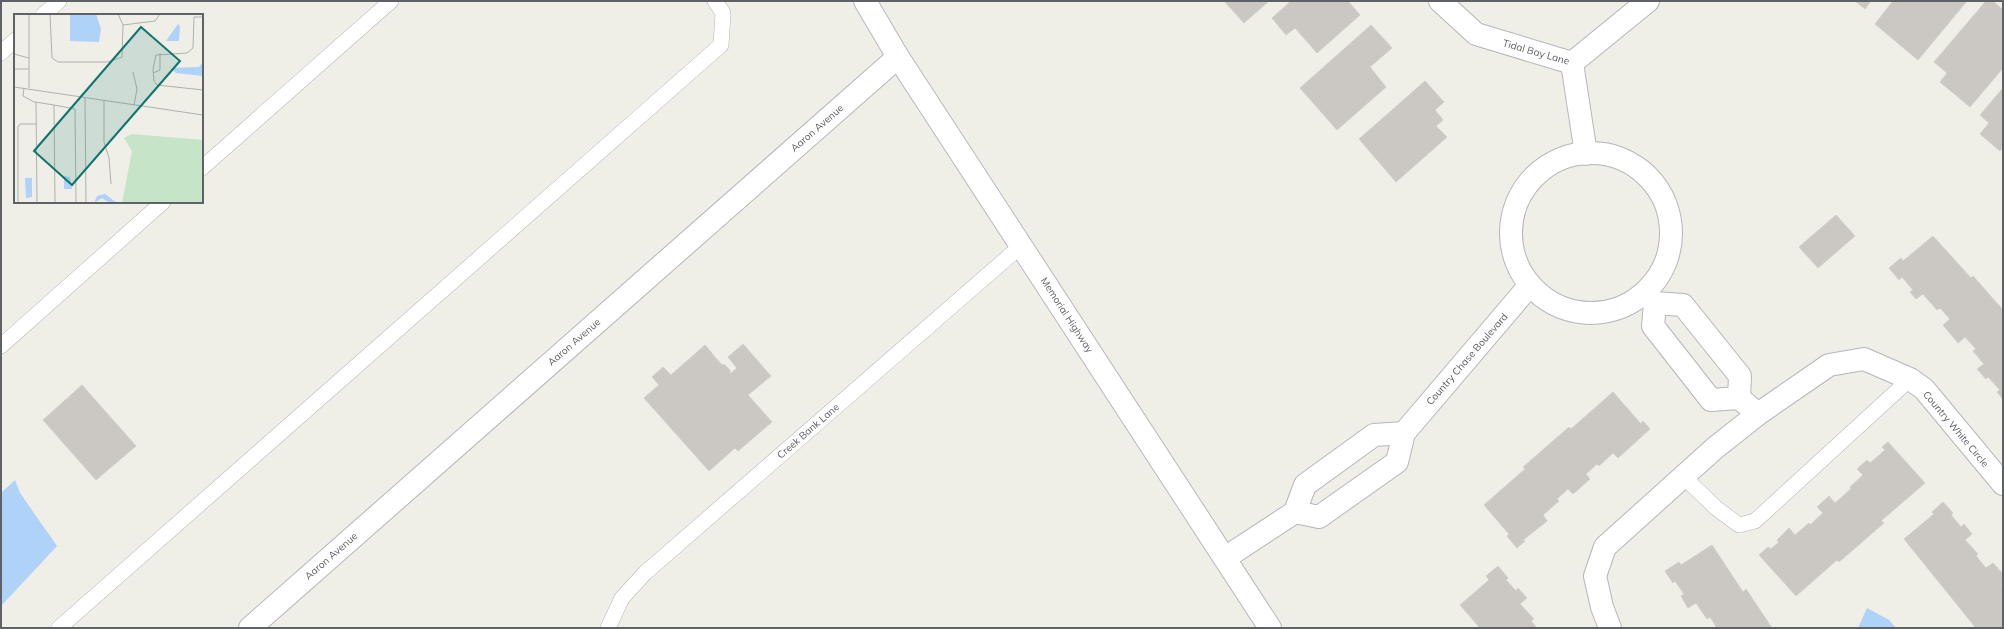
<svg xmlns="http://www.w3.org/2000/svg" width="2004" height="629" viewBox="0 0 2004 629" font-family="Mulish,sans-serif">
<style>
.water{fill:#aed2f8}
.building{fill:#cbc8c4;stroke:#d4d0c6}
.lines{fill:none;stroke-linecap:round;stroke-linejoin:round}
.lane-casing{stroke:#b4b6ba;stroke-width:16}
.street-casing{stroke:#b4b6ba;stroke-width:24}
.secondary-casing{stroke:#b5b8bd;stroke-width:24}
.lane{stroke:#fff;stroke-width:15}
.street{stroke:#fff;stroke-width:22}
.secondary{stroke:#fff;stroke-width:22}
.labels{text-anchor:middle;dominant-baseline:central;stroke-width:4;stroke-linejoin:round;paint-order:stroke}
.street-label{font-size:10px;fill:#5e6166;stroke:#fff}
.inset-road{fill:none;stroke:#b1b2af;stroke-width:1}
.view{fill:#0f766e;fill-opacity:0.15;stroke:#0f766e;stroke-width:2}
.inset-edge{fill:none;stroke:#5e6166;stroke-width:2}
</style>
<rect width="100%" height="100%" fill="#efeee7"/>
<g class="water">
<path d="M15,480L20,493L57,546L1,606V493Z"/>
<path d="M1867,608L1889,620L1896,628H1858Z"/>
</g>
<g class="building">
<path d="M1224,1H1269L1244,23Z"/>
<path d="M1291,1H1348L1360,15L1317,53L1295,28L1286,35L1272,18Z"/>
<path d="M1855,1H1871L1865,9Z"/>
<path d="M1893,1H1967L1918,60L1875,24Z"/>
<path d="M1986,1H1993L2003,10V68L1970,107L1940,82L1947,73L1934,62Z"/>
<path d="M1371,25L1392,48L1370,67L1386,87L1337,130L1300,88Z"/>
<path d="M1425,81L1444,102L1435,110L1443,120L1436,126L1447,137L1396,182L1359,139Z"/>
<path d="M2003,88V147L2000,151L1980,134L1989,123L1980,115Z"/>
<path d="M1836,215L1855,236L1818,268L1799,247Z"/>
<path d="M1933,236L1971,278L1973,276L2003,310V399L1997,392L2000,390L1988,377L1986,379L1977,369L1984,364L1973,351L1976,349L1965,337L1958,343L1943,325L1950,319L1940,308L1937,310L1923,294L1916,299L1910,292L1913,290L1902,277L1899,280L1889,268L1901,258L1903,261Z"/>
<path d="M743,344L771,376L748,395L772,422L738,451L735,448L709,471L644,398L659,385L652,377L663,367L671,375L705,345L721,364L725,365L730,370V374L737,368L728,357Z"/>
<path d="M82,385L136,446L96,480L43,420Z"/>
<path d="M1613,392L1641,424L1643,421L1650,429L1618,458L1613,453L1599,466L1597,464L1586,474L1590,479L1573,494L1568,489L1557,499L1559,501L1543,515L1547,521L1523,540L1525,541L1517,548L1507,536L1509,534L1484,505L1525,469L1523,467L1569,427L1571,429Z"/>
<path d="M1888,442L1925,483L1881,521L1884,523L1839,562L1837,560L1796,596L1759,555L1768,547L1771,549L1779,542L1777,540L1789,528L1795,535L1809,523L1810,525L1823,513L1817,507L1829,496L1835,503L1851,489L1850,487L1863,475L1857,469L1867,460L1870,463L1885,450L1882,447Z"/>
<path d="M1943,502L1953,513L1951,515L1961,527L1964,524L1972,534L1965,540L1978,554L1976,556L1986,568L1993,563L2003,574V583L2001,585L2003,588V628H1976L1904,539L1934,514L1932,512Z"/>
<path d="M1712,545L1743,592L1746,589L1772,628H1717L1710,617L1707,619L1696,603L1688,608L1681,596L1684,594L1675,581L1673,583L1665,571L1679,562L1681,565Z"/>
<path d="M1498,566L1508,578L1506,580L1516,591L1518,588L1527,598L1520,604L1534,619L1531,621L1537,628H1480L1460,605L1489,580L1486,576Z"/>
</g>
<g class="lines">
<defs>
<g id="lane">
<path d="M43,15L59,1"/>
<path d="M1,53L15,40"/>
<path d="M202,168L391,1"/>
<path d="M1,346L163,202"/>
<path d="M1684,477L1716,508L1739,525L1755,521L1910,379"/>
<path d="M59,628L721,45L723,13L715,1"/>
<path d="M608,628L622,598L645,573L1022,245"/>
</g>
<g id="street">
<path d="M1440,1L1476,34L1572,63L1648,1"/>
<path d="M1572,63L1586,154"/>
<circle cx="1591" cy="233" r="80"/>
<path d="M1646,293L1655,303L1683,305L1740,376L1739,398"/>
<path d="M1655,303L1653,326L1711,400L1739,398L1758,414"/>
<path d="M1295,512L1319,517L1397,462L1404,433L1530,285"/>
<path d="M1225,558L1295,512L1305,485L1374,435L1404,433"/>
<path d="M250,628L898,57"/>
<path d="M1610,628L1602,607L1595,576L1605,547L1715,448L1758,414L1829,365L1864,359L1910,379L1924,389L2003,484"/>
</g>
<path id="secondary" d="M865,1L898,57L1270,628"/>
</defs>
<use href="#lane" class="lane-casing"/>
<use href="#street" class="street-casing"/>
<use href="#secondary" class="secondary-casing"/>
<use href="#lane" class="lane"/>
<use href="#street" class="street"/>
<use href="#secondary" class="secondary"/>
</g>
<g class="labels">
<g class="street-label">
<text transform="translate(1536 52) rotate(16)">Tidal Bay Lane</text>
<text transform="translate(817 128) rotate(-41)">Aaron Avenue</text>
<text transform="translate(1067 315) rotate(57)">Memorial Highway</text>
<text transform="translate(574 342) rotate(-41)">Aaron Avenue</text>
<text transform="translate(1467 359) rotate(-49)">Country Chase Boulevard</text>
<text transform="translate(1956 429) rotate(50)">Country White Circle</text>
<text transform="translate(808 431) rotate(-41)">Creek Bank Lane</text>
<text transform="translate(331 556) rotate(-41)">Aaron Avenue</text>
</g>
</g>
<g transform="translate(14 14)">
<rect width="189" height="189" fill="#efeee7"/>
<path d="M118,120L189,126V189H108L118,137L110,124Z" fill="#c6e4c8"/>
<path d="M56,0H82L87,15L85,28L56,27ZM164,10L166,13L165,27H152ZM189,48V62L162,59L157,54L185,53ZM50,162L56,163L58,175H50ZM11,164H18V183L12,184ZM91,180L103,189H96L88,184L80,189L83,182Z" fill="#aed2f8"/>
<path class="inset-road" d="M15,0V74M36,0L38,44L44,48H94L108,43L109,11L104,0M189,3H180L179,34L173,39L142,41L139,55L140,67L143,71L189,76M109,11L141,7L146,0M0,40L15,44M0,55H15M119,58L123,75L120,91M139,59L146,56V39M0,73L189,101M10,74L9,82L22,89L23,189M71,84L72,189M90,87V128L95,144L97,170M21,88L40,91L41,189M40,91L61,95L62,189M4,189V113L6,110H23"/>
<path class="view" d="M127,13L166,47L58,171L20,137Z"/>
<rect width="189" height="189" class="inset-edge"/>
</g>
<rect width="2004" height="629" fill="none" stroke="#5e6166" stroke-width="4"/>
</svg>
